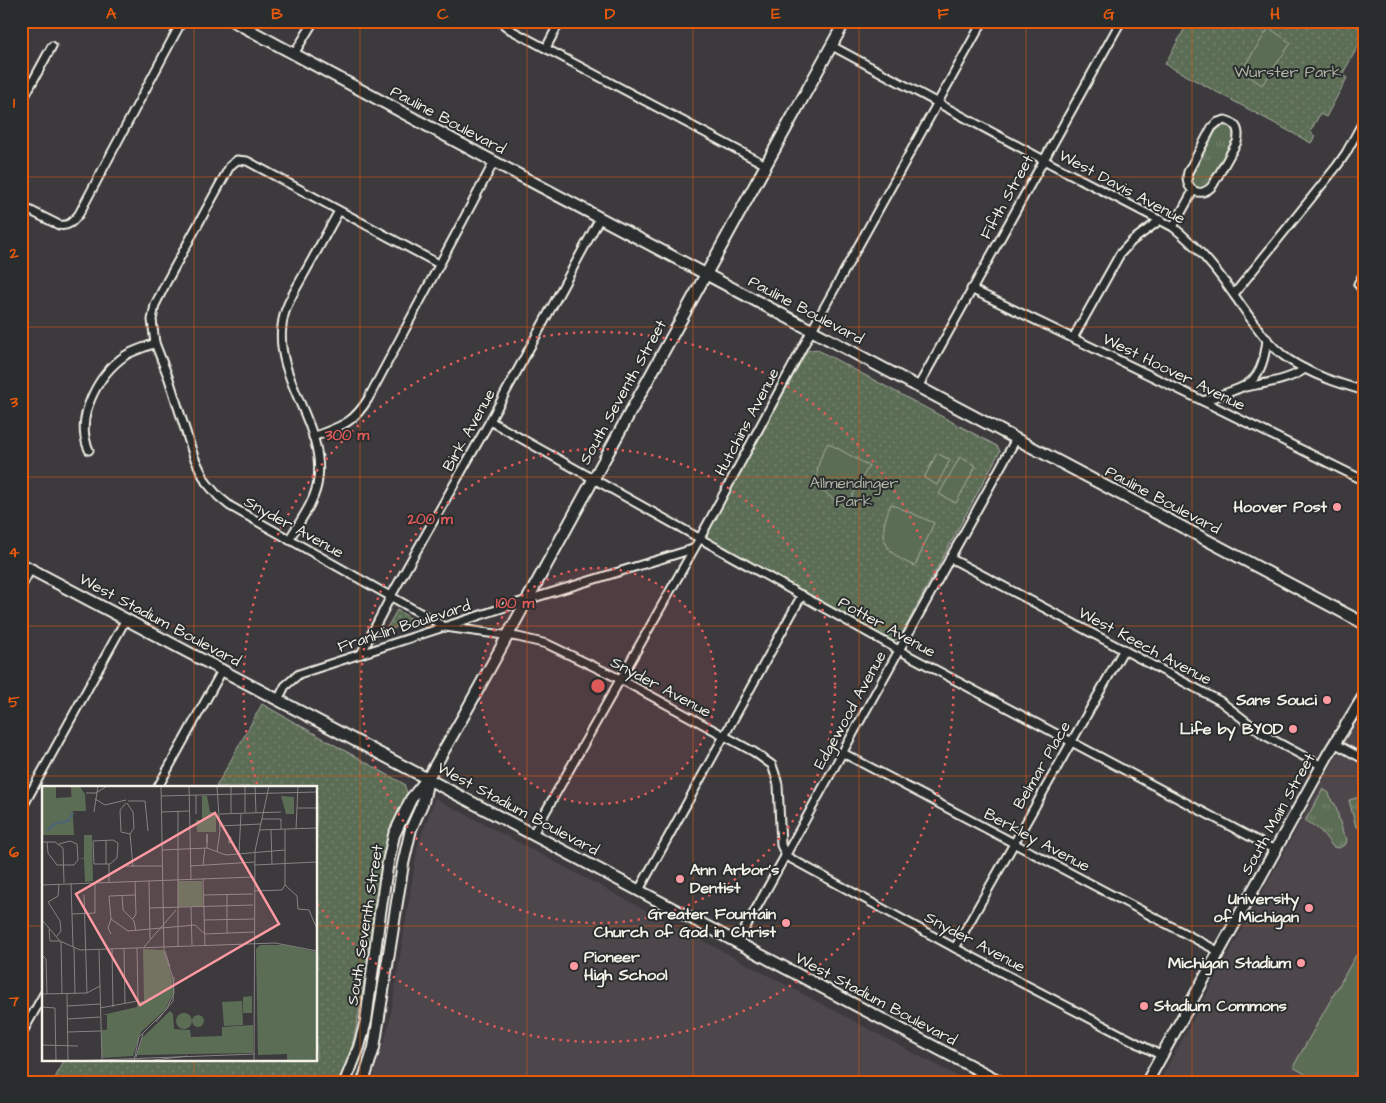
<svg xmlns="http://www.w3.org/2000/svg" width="1386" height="1103" viewBox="0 0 1386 1103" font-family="'Architects Daughter',sans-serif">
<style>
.built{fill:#4d474c}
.grass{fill:url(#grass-tufts);stroke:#a8af9f}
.park{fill:url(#park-dots);stroke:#a8af9f}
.garden{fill:#5c6d56;stroke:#a8af9f}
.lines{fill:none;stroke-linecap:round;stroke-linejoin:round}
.street-casing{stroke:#f4f1e8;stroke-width:11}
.secondary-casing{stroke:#f4f1e8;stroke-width:14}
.street{stroke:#2a2d2e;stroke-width:7}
.secondary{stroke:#2a2d2e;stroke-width:10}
.grid{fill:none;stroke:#e8590c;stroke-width:1;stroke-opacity:0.55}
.ring{fill:none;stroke:#de5a58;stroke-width:2.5;stroke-dasharray:2.5 5}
.poi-dot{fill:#ff9aa2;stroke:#2a2d2e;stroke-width:2}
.labels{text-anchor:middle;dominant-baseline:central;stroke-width:4;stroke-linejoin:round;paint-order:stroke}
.park-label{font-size:16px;fill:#b0b6a6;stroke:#2a2d2e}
.street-label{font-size:16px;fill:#f4f1e8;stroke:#2a2d2e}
.poi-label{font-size:16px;font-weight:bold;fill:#f4f1e8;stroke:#2a2d2e;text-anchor:end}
.inset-river{fill:none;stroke:#4d6671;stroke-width:2.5}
.inset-road{fill:none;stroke:#868382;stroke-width:1}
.view{fill:#ff9aa2;fill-opacity:0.15;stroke:#ff9aa2;stroke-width:2.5}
.inset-edge{fill:none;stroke:#f4f1e8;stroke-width:2.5}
.centre{fill:#de5a58;stroke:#2a2d2e;stroke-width:2.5}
.ring-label{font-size:15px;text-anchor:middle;font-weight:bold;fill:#de5a58;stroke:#2a2d2e;stroke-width:4;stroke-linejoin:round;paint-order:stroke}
.neatline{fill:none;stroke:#e8590c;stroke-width:2}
.grid-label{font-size:16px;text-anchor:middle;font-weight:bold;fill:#e8590c}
</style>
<defs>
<pattern id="grass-tufts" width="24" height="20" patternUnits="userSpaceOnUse" patternTransform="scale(1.25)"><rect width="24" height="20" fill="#5c6d56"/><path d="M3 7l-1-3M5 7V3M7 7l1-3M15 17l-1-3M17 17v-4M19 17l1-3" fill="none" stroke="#74826e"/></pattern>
<pattern id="park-dots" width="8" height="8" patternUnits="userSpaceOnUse" patternTransform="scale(1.25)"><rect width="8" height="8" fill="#5c6d56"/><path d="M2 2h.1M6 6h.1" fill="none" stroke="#74826e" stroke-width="1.8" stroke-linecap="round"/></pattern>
</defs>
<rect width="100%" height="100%" fill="#3d3a3e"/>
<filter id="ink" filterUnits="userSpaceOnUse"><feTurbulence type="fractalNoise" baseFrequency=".02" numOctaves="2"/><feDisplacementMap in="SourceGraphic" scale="10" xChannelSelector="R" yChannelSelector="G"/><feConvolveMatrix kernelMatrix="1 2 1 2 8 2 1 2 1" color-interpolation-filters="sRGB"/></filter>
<g filter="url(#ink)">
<g class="built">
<path d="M1365,709V1082H1159L1349,733Z"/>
<path d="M435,798L968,1082H372L389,1025L418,845Z"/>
</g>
<g class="grass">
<path d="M1222,126H1228L1233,130V139L1209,183L1203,188L1196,187L1192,181V175L1216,131Z"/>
<path d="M1323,789L1329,793L1332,802L1335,804L1343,833L1347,839L1346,844L1339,848L1333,847C1324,835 1320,828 1305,821Z"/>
<path d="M1360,797L1365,812V824L1356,827L1349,800Z"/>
</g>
<g class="park">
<path d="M1189,21H1365V40L1362,39L1342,75L1347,78L1326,117L1320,114L1310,132L1315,136L1311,143L1165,64Z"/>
<path d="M816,349L997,446L1000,451L899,639L892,641L707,537V534L807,351Z"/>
<path d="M397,610L415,621L385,631Z"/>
<path d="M262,704L404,784L407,793L393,823L386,851L358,1019L352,1046L339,1082H53L65,1059H316V787H216Z"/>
</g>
<g class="garden">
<path d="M1269,28L1291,43L1262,85L1241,71Z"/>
<path d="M828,443L869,466L846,507C814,490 810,474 828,443Z"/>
<path d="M937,453L950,460L937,485L924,478Z"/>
<path d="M960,457L976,466L956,503L939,494Z"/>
<path d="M891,504L934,523L915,566C882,553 877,536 891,504Z"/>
<path d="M1356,955L1365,960V1055L1350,1082H1319L1293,1067Z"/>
</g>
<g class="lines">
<defs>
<g id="street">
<path d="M499,21L511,30L766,165"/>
<path d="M832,46L1053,165L1173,227C1197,246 1217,270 1234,295C1250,317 1265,343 1288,359C1312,375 1337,383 1365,391"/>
<path d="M546,48L560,21"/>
<path d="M294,54L314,21"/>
<path d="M21,103L52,46"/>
<path d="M1225,120C1237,123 1240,131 1237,142L1213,185C1201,200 1183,190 1188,172L1212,127L1218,122Z"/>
<path d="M21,206L59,225C69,227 73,221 79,214L182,21"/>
<path d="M1173,227L1193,191"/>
<path d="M439,264L247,161L237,160L230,166L167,281L155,305L152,320L155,343L169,379L194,457L206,482L218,496L230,506L445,627L518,637L547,644L620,679L754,752L772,765L775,774L778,785L781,845L786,856L955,948L1162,1056"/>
<path d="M1365,271L1358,284L1361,288L1365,290"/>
<path d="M971,289L1203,401L1365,481"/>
<path d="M1234,294L1337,166L1346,153L1365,118"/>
<path d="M1073,338L1120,254L1132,241L1160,220"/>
<path d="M918,387L1121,21"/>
<path d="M1245,387C1266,383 1287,381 1305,369"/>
<path d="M1203,401C1244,386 1262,389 1267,339"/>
<path d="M490,421L906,654L1275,850"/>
<path d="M313,437C340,426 352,425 368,399L494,162"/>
<path d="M89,450C74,418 98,374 126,355C135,350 146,347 155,343"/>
<path d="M289,540C299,522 316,501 318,479C325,425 275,380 282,326C284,306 295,291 304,274C316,253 327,232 339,211"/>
<path d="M950,558L1220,701L1264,735L1322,766"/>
<path d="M21,587L31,569"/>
<path d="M361,654L391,596L490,421L600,218"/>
<path d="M278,700L285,686L299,674L527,600L693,549"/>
<path d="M1334,743L1365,760"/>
<path d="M843,753L1218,951"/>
<path d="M158,787L223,669"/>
<path d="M21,810L126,619"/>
<path d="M533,834L700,538L820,315L983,21"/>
<path d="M639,890L802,595"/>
<path d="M737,943L1016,439"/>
<path d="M955,948L1124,649"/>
<path d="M21,1035L44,994"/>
</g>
<g id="secondary">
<path d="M233,21L487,158L1365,624"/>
<path d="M21,564L1001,1082"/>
<path d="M345,1082L359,1047L366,1021L380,913L388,862L394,835L411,799L428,778L464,715L845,21"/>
<path d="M363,1082L374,1048L403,864L411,829L423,802L428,779"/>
<path d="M1147,1082L1330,751L1365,694"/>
</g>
</defs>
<use href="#street" class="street-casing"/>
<use href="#secondary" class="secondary-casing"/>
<use href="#street" class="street"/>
<use href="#secondary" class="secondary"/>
</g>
</g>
<path class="grid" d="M194,21V787M360,21V1082M527,21V1082M693,21V1082M859,21V1082M1026,21V1082M1192,21V1082M21,177H1365M21,327H1365M21,477H1365M21,626H1365M21,776H1365M21,926H44M316,926H1365M194,1059V1082"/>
<circle cx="598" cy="686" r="118" fill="#de5a58" fill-opacity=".12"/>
<g class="ring">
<circle cx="598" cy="686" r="118"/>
<circle cx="598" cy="686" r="237"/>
<path d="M257 784A355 355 0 1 1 316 902"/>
</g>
<g class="poi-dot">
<circle cx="1337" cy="507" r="5"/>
<circle cx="1327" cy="700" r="5"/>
<circle cx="1293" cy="729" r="5"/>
<circle cx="680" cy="879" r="5"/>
<circle cx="1309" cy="908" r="5"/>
<circle cx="786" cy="923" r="5"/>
<circle cx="1301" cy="963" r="5"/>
<circle cx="574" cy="966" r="5"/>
<circle cx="1144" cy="1006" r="5"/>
</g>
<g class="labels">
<g class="park-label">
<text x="1288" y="72">Wurster Park</text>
<text x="854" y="483">Allmendinger<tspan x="854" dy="18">Park</tspan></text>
</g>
<g class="street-label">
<text transform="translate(448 120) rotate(28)">Pauline Boulevard</text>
<text transform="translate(1122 187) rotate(28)">West Davis Avenue</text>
<text transform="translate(1007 197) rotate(-61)">Fifth Street</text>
<text transform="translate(806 310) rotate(28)">Pauline Boulevard</text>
<text transform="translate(1174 372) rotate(26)">West Hoover Avenue</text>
<text transform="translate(623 392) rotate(-61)">South Seventh Street</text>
<text transform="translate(747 422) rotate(-62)">Hutchins Avenue</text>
<text transform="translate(469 430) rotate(-61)">Birk Avenue</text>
<text transform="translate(1163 500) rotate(28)">Pauline Boulevard</text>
<text transform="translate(294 527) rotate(29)">Snyder Avenue</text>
<text transform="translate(160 620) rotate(28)">West Stadium Boulevard</text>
<text transform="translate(404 626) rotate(-18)">Franklin Boulevard</text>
<text transform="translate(887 627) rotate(29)">Potter Avenue</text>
<text transform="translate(1145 646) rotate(28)">West Keech Avenue</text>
<text transform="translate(661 687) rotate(28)">Snyder Avenue</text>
<text transform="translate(850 710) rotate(-61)">Edgewood Avenue</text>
<text transform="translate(1042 765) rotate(-60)">Belmar Place</text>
<text transform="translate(518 809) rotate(28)">West Stadium Boulevard</text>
<text transform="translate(1278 814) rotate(-61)">South Main Street</text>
<text transform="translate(1037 840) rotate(28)">Berkley Avenue</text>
<text transform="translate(365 925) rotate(-81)">South Seventh Street</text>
<text transform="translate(975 942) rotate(28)">Snyder Avenue</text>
<text transform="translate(876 999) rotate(28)">West Stadium Boulevard</text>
</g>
<g class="poi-label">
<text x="1327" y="507">Hoover Post</text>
<text x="1317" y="700">Sans Souci</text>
<text x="1283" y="729">Life by BYOD</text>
<text x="690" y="870" text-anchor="start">Ann Arbor's<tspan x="690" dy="18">Dentist</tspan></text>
<text x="1299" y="899">University<tspan x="1299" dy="18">of Michigan</tspan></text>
<text x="776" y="914">Greater Fountain<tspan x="776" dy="18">Church of God in Christ</tspan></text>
<text x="584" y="957" text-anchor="start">Pioneer<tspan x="584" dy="18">High School</tspan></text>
<text x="1291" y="963">Michigan Stadium</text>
<text x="1154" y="1006" text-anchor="start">Stadium Commons</text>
</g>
</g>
<g transform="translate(42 786)">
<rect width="275" height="275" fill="#3d3a3e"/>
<path d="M29,0L38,1L43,8L44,25H30ZM218,159H242L275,166V275H245V268L216,269L214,163Z" fill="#5c6d56"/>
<path d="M0,0H14V12L30,11L32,49H0ZM128,225L131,228L132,243L148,244L149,251L180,250V241L211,239V267L95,269L100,252Z" fill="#5c6d56"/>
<path d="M160,10H165L168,26H174V46H155L154,34H160ZM42,49H50L51,95L43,96L42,73L37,72H42ZM136,95H160L161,120L136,121ZM101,163L121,164L130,192L131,207L123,224L99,246L91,270L60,272V244H65V229H60L95,221V216L102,215Z" fill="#5c6d56"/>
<path d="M239,10L252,11V28H244ZM210,210V227H201V211ZM200,215L201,239L182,240L180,216ZM134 235a8 8 0 1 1 16 0a8 8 0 1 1-16 0ZM150 235a6 6 0 1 1 12 0a6 6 0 1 1-12 0Z" fill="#5c6d56"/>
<path class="inset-river" d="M5,45L12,38L26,35L31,27"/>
<path class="inset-road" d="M147,0L149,93M175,0L178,45L175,66M189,0V27M203,0V27M213,0L214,27M44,7H54L65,0M154,9V28M119,10L275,6M53,13L63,19L84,14M86,15H103L106,45M84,17L78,24L79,46L88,48M85,17L91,26L92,42L88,48L91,81M255,22H275M136,25V161M52,26L56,0M119,26L147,25M178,28L239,26M220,33H239V43M178,40L219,38M243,43V99M254,43L256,0M217,44L275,42M229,44L230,79M187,51H189L188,57H187ZM64,54V78M71,54L76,57L75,72L68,78H52L51,55ZM0,56H13L21,62L22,97M5,56L6,67L15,79H32L36,74L35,58L28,55L17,58M165,57V48V62M120,64L165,62L184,69L243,64M197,67L199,27M161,79L163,62M212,79L275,76M84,80H120M148,80L213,76M161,93L163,159M107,95L108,153M67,96V78M29,97L31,161M0,99L212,91M243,99L255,110L256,123L267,124L275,143M212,105L240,104L243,99M185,108V147M42,109L45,207M80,109L81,124L92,135L94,145M162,109L211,108M149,121L150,159M107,122L211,119M30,128L53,127V96M69,133L86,145L153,139L163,148L212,146M69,133L67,110L93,109M91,133L94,128L93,95M0,134L18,155L38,164L233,157L275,165M162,134L212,133M7,143L8,155H18M69,148L66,142L69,133M14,151L19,145L18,135L6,116L16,110L17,98M19,156L20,208M102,161L134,124M32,162L33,208M70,163L71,221M82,163L83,217M57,164L60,274M123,165L128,181M0,169L4,173L5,208M0,208L45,207L58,200M25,208L26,275M25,220L58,218M0,221L13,222L14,275M58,222L96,215L95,162M25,233L58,231M114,236L131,215L132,191M26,246L59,245M0,259L36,260M94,271L101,248M112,274L146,270M29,275L213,268M92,275L97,251L124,224L132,207L131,192L122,166L119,0M212,275L213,65L227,0"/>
<path class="view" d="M173,27L237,138L98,219L34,108Z"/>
<rect width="275" height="275" class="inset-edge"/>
</g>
<circle cx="598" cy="686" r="8" class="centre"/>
<g class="ring-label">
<text x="347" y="440">300 m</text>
<text x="430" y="524">200 m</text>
<text x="515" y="608">100 m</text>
</g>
<rect width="1386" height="1103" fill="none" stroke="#2a2d2e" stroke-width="55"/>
<rect x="28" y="28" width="1330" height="1048" class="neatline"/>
<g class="grid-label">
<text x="111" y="19">A</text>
<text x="277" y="19">B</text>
<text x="443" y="19">C</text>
<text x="610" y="19">D</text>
<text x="776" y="19">E</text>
<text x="943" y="19">F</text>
<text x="1109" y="19">G</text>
<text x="1275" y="19">H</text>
<text x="14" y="108">1</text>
<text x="14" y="258">2</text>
<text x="14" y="407">3</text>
<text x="14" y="557">4</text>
<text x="14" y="707">5</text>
<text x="14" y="857">6</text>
<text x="14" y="1006">7</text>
</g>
</svg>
